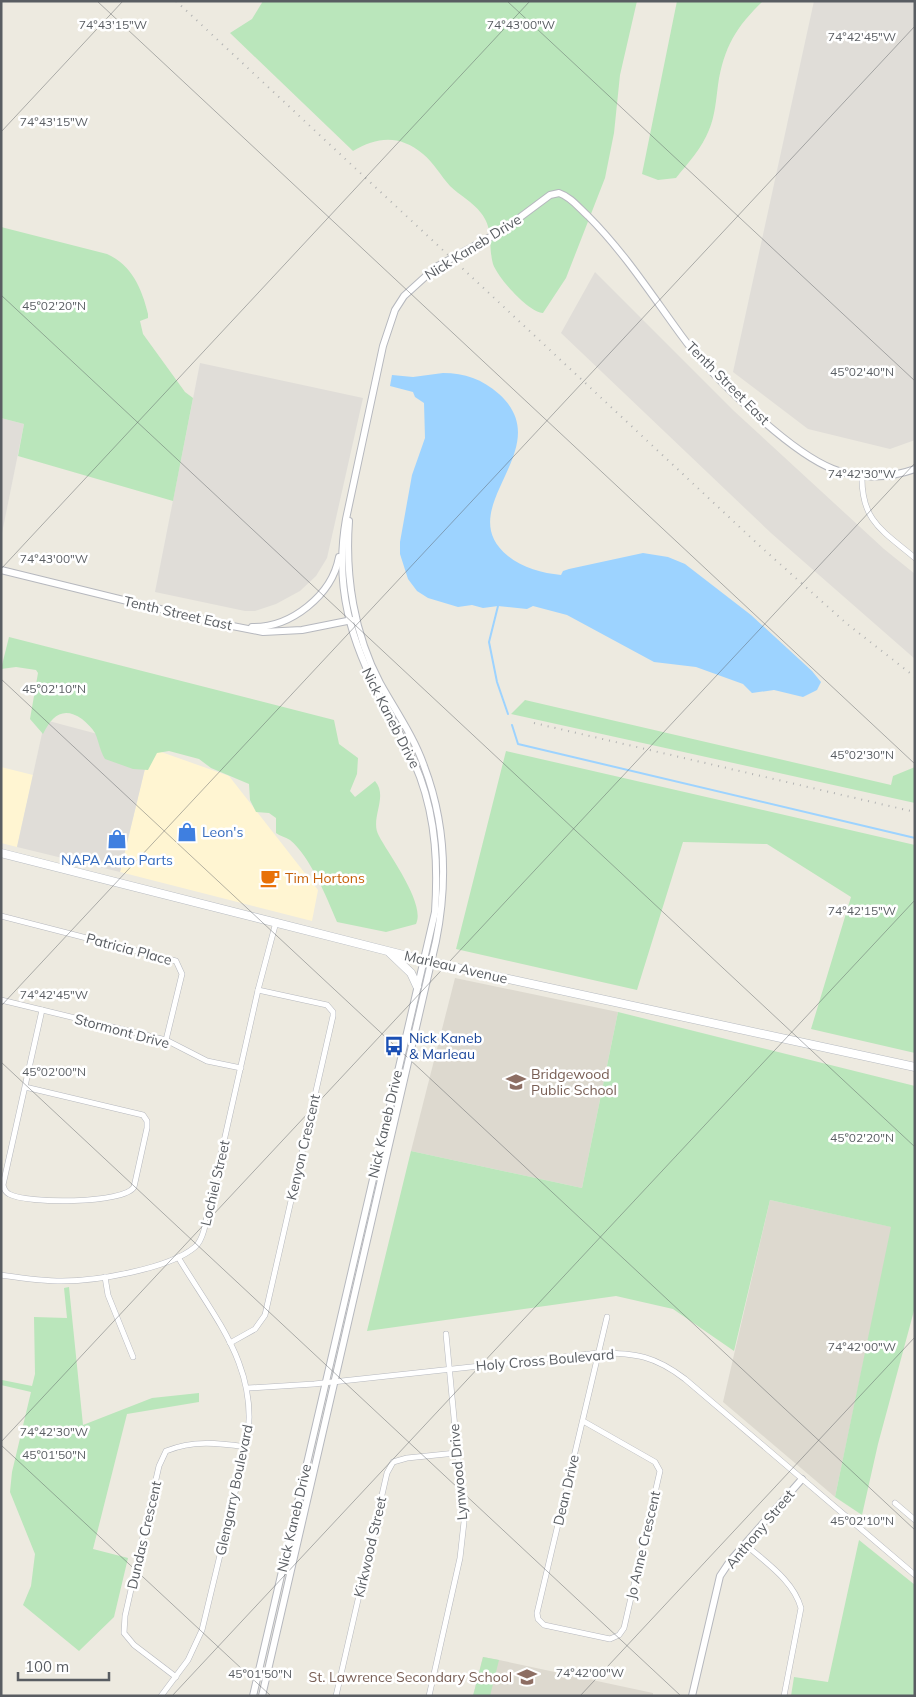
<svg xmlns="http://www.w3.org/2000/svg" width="916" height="1697" viewBox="0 0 916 1697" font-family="Mulish,sans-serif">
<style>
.commercial{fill:#fff5d2}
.industrial{fill:#e0ddd8}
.education{fill:#ddd9cf}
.green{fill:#bae6bb}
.water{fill:#9dd3ff}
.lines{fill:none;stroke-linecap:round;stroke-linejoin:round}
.stream{stroke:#9dd3ff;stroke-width:2}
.minor-casing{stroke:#b6b8be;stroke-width:6}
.tertiary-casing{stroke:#b6b8be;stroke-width:8}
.secondary-casing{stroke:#b6bac0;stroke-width:9}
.minor{stroke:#fff;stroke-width:5}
.tertiary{stroke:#fff;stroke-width:6}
.secondary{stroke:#fff;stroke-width:8}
.rail{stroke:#b2b3b3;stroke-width:2;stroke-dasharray:1 6;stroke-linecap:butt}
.ticks{fill:none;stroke:#595d62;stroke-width:1;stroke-opacity:0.45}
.labels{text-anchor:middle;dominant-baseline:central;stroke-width:5;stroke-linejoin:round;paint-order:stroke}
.street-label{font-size:14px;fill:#595d62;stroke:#fff}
.shop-label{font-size:14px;fill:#366cbe;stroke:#fff;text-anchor:start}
.food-label{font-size:14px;fill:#c56008;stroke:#fff;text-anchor:start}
.transit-label{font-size:14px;fill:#164399;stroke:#fff;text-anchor:start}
.education-label{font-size:14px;fill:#785e54;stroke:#fff;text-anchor:start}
.ticks-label{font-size:12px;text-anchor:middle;fill:#595d62;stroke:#fff;stroke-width:5;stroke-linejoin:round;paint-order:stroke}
</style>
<rect width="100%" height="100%" fill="#edeae0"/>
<g class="commercial">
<path d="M150,748L229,776L318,890L312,921L120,872Z"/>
<path d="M1,767L33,775L17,847L1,843Z"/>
</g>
<g class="industrial">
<path d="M814,1H915V440L890,449L808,429L733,372Z"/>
<path d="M595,272L734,411L884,549L915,574V659L771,533L561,333Z"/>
<path d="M200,363L363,398L327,558L316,576L300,591L276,604L255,611H245L155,592Z"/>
<path d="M1,418L24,424L1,538Z"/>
<path d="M45,720L150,748L120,872L17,847Z"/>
</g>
<g class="education">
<path d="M455,978L618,1012L582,1188L411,1151Z"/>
<path d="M770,1200L892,1227L835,1497L723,1402Z"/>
<path d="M483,1657L499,1660L653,1693V1696H473Z"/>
</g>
<g class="green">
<path d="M263,1H637L620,75L614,133L605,178L566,278L543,313C528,312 498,278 493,264C488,246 494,229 481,213C473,202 459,195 450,186C441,176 433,162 423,154C399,134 377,137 353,151L230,33L252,19Z"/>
<path d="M677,1H763C736,27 724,47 718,85C716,100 715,116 709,130C702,148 688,163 676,178L658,180L642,174Z"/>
<path d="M1,227L107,254C132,265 142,289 148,314V318L140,321L143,334L185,392L193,398L173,501L18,456L24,424L1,418Z"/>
<path d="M9,637L334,720L339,744L358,758L357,774L350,791L355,797L375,781C389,797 369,819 379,836C389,855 426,904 416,924L386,932L337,922C327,898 310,856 290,840C285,837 280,836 276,833V818L269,813L256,812L250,800L249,784L211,768L199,759L169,751L157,753L148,770L133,769L105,759C100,751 99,742 95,733C92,728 87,723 82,719C63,706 52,716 43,734L30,719L38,673L36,670L16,667L1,669Z"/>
<path d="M525,700L891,785L893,776L915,767V803L511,714Z"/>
<path d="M506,751L915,845V1053L811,1029L851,897L767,844L683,842L637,990L456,949Z"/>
<path d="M618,1012L915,1086V1307L878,1444L862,1515L835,1497L891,1227L770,1200L734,1351L673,1309L616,1296L367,1331L411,1151L582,1188Z"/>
<path d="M69,1287L83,1425L152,1398L199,1393V1402L127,1414L93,1549L128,1558L114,1617L79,1651L23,1605L31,1586L35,1554L10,1492L12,1472L31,1392L1,1385L2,1380L32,1386L35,1374L34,1317L67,1318L64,1288Z"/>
<path d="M859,1540L915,1585V1696H791L794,1677L828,1682Z"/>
<path d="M483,1657L499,1660L490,1696H473Z"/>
</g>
<path class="water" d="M443,373C465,373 482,379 499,394C560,449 449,508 508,556C523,568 542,573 561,575L563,571L569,569L643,553L668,557L685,564L751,615L812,671L821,682L817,690L803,697L774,690L752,693L743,684L696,667L654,662L567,615L533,606L527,609L498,606L483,608L472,605L458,607L428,598L417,591L408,579L400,554V542L412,475L425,438L424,403L415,397L413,392L390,386L392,375L413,377Z"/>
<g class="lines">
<g class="stream">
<path d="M498,606L489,642L497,682L508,714"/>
<path d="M512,725L518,744L915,838"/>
</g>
<defs>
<g id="minor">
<path d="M862,476C861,521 883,531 915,558"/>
<path d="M1,916L176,961L182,974L166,1040"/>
<path d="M1,1000L166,1040L207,1061L241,1068"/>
<path d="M25,1087L143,1115L147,1121V1128L134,1187C124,1204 26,1204 9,1194C5,1192 4,1189 3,1185L42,1010"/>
<path d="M1,1275C22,1278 42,1281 62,1281C96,1281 169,1269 195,1247C200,1243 202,1237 204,1230L258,990L276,922"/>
<path d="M105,1277L108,1295L133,1357"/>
<path d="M230,1343L255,1329L265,1315L333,1016V1012L327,1005L258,990"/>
<path d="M248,1388L314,1384L599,1353C636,1353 655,1356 685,1379L915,1575"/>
<path d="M583,1421L655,1462L660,1471L624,1628L619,1635L610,1639L544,1625L538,1619L537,1613L607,1317"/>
<path d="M895,1503L915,1520"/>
<path d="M745,1544C766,1563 793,1580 801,1608L784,1696"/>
<path d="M176,1677L134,1645L124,1633L125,1616L159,1466L166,1451C193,1440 218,1443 246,1447"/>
<path d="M161,1696L188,1660L202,1630L246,1447C262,1370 215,1319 178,1257"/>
<path d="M336,1696L387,1473L393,1462L407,1458L456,1453"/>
<path d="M429,1696L460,1558L464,1522L446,1334"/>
</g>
<g id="tertiary">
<path d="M1,570L217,623L263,632L302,630L352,620"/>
<path d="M252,627C291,628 332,595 339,557"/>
<path d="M253,1696L435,912C438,866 436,821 420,777C410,751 396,727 383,702C351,642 334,587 346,519L383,346L395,310L404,296L436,267L503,230L550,195L559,193C571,197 579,208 588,216C624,252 651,294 681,335C709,374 789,452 833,469C859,480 890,478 915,469"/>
<path d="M262,1696L436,941C448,881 446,824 424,766C414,737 395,710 380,683C354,634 345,576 349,521"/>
<path d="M692,1696L720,1576L730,1561L802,1479"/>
</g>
<g id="secondary">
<path d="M1,853L439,964L915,1067"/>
<path d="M389,952L411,973L417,986"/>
</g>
</defs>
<use href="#minor" class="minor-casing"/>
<use href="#tertiary" class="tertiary-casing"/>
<use href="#secondary" class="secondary-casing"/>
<use href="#minor" class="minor"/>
<use href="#tertiary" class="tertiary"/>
<use href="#secondary" class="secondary"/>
<g class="rail">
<path d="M176,1L761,547L846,623L915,677"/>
<path d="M534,723L915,812"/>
</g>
</g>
<path class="ticks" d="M97,1L915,764M507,1L915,381M1,132L123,1M1,295L915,1147M1,569L530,1M1,679L915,1530M1,1006L915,26M1,1062L681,1696M1,1442L915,463M1,1445L271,1696M172,1696L915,900M580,1696L915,1337"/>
<defs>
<symbol id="shop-bare" viewBox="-9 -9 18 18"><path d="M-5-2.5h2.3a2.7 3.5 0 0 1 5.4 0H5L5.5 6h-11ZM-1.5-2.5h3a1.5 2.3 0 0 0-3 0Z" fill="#3f7fe0" stroke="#fff" stroke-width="2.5" paint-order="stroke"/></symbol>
<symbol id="cafe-bare" viewBox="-9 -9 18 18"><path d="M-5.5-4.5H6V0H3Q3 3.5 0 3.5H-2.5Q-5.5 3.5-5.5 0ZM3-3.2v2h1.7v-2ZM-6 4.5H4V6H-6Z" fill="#e8710a" stroke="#fff" stroke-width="2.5" paint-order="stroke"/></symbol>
<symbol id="bus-bare" viewBox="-9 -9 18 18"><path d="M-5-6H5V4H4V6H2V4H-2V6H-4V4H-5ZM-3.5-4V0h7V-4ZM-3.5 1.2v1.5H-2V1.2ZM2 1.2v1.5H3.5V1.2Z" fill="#1a4fb4" stroke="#fff" stroke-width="2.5" paint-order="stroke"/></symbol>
<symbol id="school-bare" viewBox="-9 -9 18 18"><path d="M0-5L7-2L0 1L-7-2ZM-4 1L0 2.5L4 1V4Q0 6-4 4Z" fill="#8d6e63" stroke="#fff" stroke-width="2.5" paint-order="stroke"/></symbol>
</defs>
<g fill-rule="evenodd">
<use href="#shop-bare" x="173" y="818" width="28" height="28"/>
<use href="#shop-bare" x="103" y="825" width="28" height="28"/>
<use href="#cafe-bare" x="256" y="864" width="28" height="28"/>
<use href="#bus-bare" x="380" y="1032" width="28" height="28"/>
<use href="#school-bare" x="502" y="1068" width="28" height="28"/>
<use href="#school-bare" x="513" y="1663" width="28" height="28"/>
</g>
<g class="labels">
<g class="street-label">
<text transform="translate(473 247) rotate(-32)">Nick Kaneb Drive</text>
<text transform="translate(728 383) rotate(45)">Tenth Street East</text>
<text transform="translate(178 613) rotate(13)">Tenth Street East</text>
<text transform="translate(391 718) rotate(63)">Nick Kaneb Drive</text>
<text transform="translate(129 949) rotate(15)">Patricia Place</text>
<text transform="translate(456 967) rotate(13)">Marleau Avenue</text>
<text transform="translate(122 1031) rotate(15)">Stormont Drive</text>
<text transform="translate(385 1124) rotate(-77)">Nick Kaneb Drive</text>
<text transform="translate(303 1147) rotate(-77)">Kenyon Crescent</text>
<text transform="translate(215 1183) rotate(-77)">Lochiel Street</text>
<text transform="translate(545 1360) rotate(-5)">Holy Cross Boulevard</text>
<text transform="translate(458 1472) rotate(-95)">Lynwood Drive</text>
<text transform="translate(234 1490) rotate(-78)">Glengarry Boulevard</text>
<text transform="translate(566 1490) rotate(-77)">Dean Drive</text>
<text transform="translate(294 1518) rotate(-77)">Nick Kaneb Drive</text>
<text transform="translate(760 1529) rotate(-50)">Anthony Street</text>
<text transform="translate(144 1535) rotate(-77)">Dundas Crescent</text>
<text transform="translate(643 1545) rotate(-77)">Jo Anne Crescent</text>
<text transform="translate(370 1547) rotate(-77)">Kirkwood Street</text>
</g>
<g class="shop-label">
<text x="202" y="832">Leon's</text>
<text x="117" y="860" text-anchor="middle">NAPA Auto Parts</text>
</g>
<g class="food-label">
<text x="285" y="878">Tim Hortons</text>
</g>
<g class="transit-label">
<text x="409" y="1038">Nick Kaneb<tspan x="409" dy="16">&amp; Marleau</tspan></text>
</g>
<g class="education-label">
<text x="531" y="1074">Bridgewood<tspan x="531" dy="16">Public School</tspan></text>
<text x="512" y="1677" text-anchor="end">St. Lawrence Secondary School</text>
</g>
</g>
<g class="ticks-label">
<text x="113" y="29">74°43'15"W</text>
<text x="521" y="29">74°43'00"W</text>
<text x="862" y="41">74°42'45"W</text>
<text x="54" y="126">74°43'15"W</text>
<text x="54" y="310">45°02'20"N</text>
<text x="862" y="376">45°02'40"N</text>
<text x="862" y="478">74°42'30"W</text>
<text x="54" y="563">74°43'00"W</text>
<text x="54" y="693">45°02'10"N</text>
<text x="862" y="759">45°02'30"N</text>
<text x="862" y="915">74°42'15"W</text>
<text x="54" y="999">74°42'45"W</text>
<text x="54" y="1076">45°02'00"N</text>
<text x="862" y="1142">45°02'20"N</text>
<text x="862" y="1351">74°42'00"W</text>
<text x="54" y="1436">74°42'30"W</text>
<text x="54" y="1459">45°01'50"N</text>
<text x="862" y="1525">45°02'10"N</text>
<text x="590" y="1677">74°42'00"W</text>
<text x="260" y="1678">45°01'50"N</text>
</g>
<rect width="916" height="1697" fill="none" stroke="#595d62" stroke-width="5"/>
<path d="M18 1672v8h91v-8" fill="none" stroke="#595d62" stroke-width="2.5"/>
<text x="25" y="1672" font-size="15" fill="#595d62" stroke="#ffffff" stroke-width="4" paint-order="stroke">100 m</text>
</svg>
